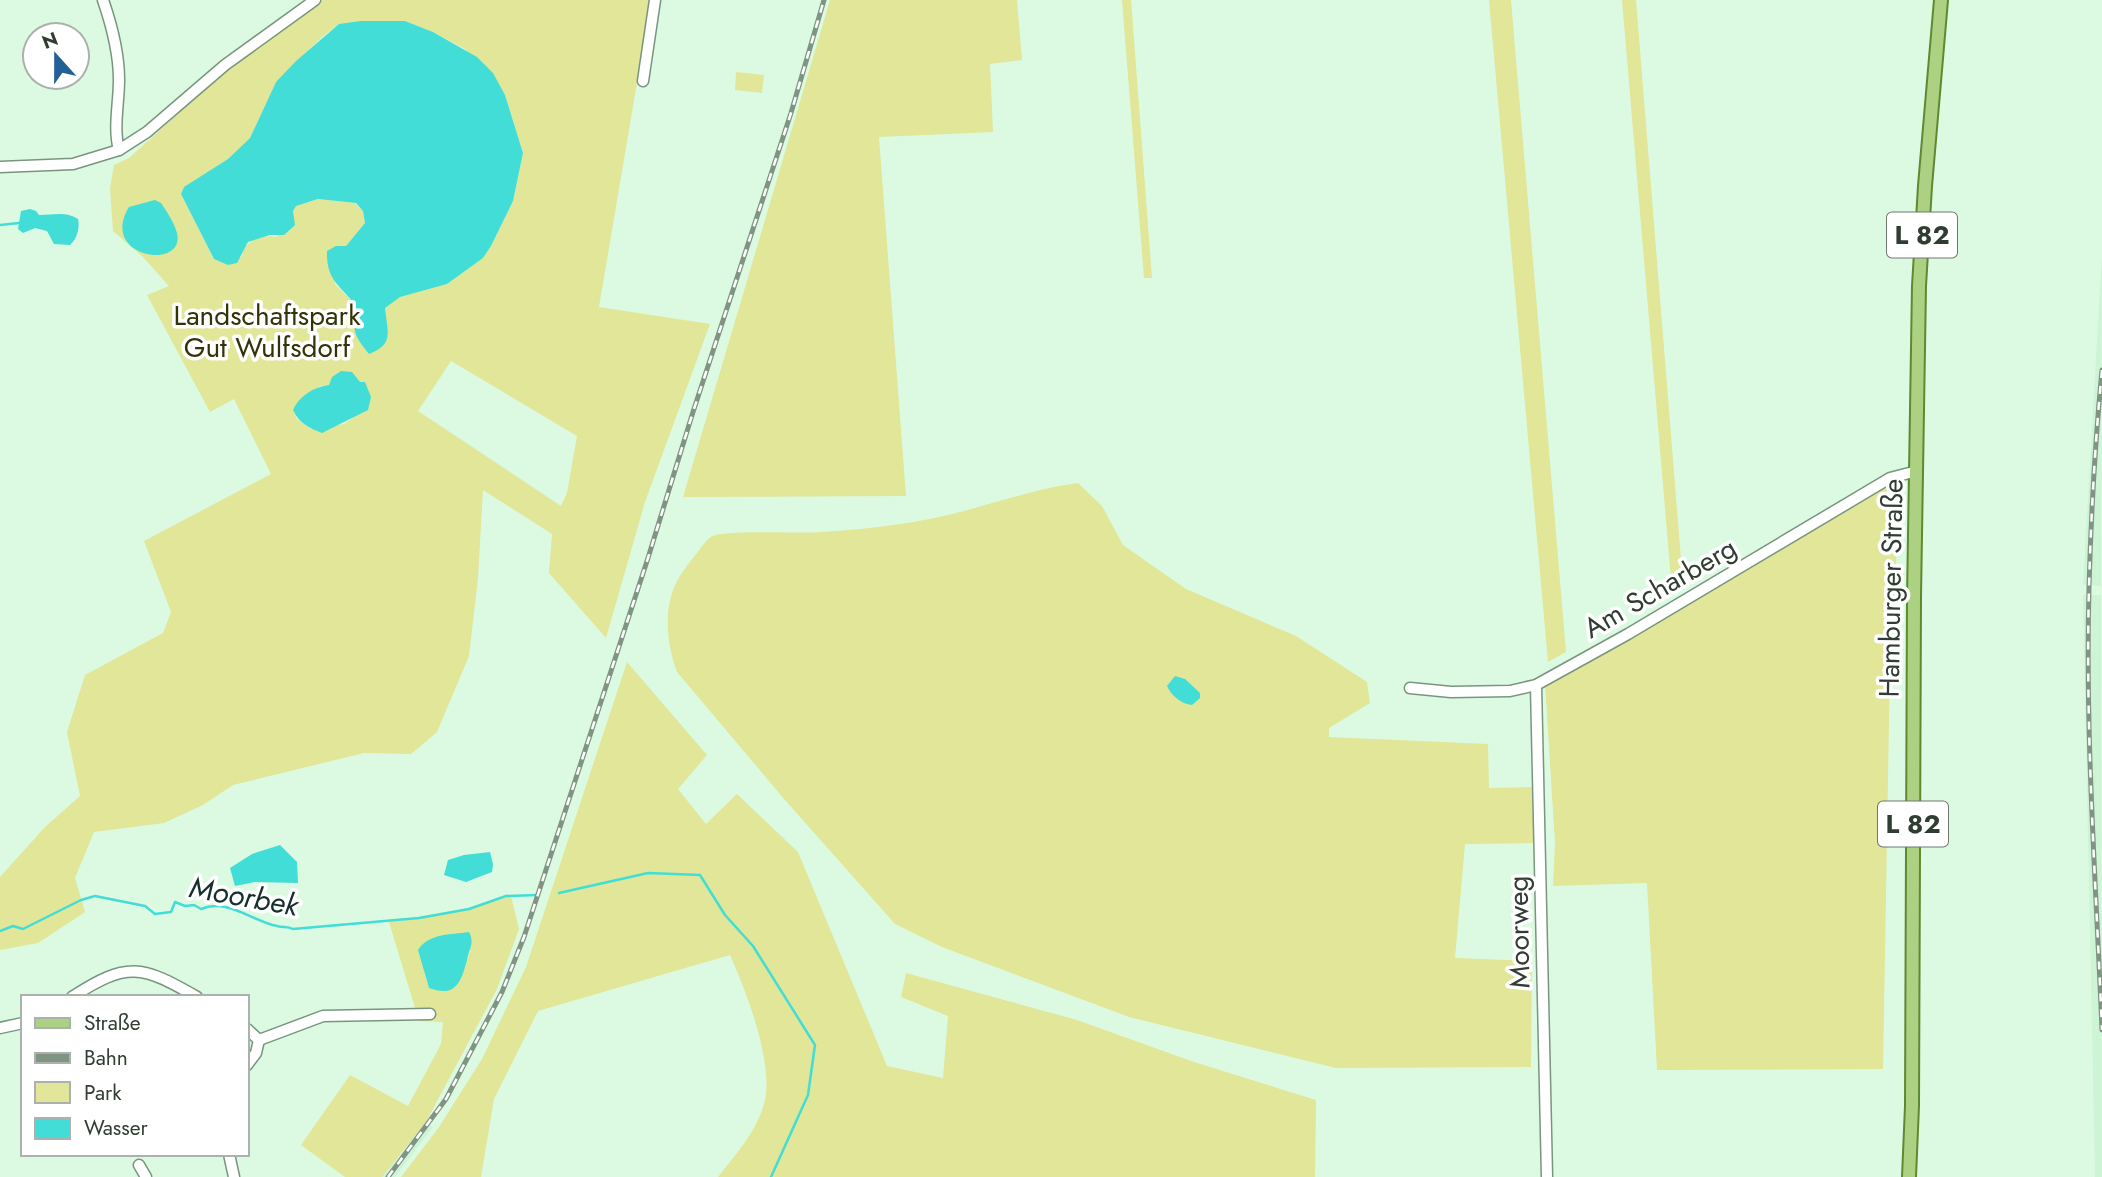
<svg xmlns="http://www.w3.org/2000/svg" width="2102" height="1177" viewBox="0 0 2102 1177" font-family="Jost,sans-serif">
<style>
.built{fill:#cef4d6}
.green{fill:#e1e698;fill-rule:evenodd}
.water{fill:#42ddd6}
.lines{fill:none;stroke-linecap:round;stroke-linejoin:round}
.stream{stroke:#42ddd6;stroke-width:2.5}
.minor-casing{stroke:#79957f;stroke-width:13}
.major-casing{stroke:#5e8930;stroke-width:16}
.minor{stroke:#fff;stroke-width:10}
.major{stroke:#add182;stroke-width:12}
.rail-casing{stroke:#809483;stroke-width:5}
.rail{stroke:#fff;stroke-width:2.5;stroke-dasharray:8;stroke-linecap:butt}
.labels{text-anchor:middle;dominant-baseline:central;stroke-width:7;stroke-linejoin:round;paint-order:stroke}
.shield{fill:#fff;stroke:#6f7770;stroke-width:2}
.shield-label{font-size:26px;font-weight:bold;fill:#313d33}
.park-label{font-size:28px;fill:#323306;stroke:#fff}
.street-label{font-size:28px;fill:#313d33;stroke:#fff}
.water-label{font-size:30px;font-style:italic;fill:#162f2d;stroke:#fff}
</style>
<rect width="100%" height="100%" fill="#dcfae2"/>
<g class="built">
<path d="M2102,260L2101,586L2083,585L2101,271Z"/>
<path d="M2083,595H2101L2102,1177H2095Z"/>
<path d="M426,1122L433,1127L395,1177H382Z"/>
</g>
<g class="green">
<path d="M323,0H651L599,307L710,324L645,502L606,638L549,573L552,534L483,490L478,578L469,656L437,732L411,754L364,753L233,785L203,805L164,823L94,832L75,878L85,912L38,943L0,950V877L45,827L80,796L67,732L85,675L163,633L171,612L144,541L271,474L234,399L210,412L147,295L169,286L143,257L113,231L110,188L114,165L129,158L229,68ZM405,21L433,32L465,49L505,95L523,153L513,201L491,246L483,258L447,284L399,297L385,308L353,326L355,304L335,284L336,246H346L365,223L363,211L355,203L318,199L296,206L277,237C262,234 243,241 242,257L214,259L181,194L184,188L228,159L250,138L276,82L322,37L339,24ZM451,361L577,436L567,493L561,506L418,411ZM329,385L355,416L344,424L311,429L297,419L293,410L320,386Z"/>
<path d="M830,0H1017L1022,60L990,64L993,132L879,137L906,496L683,497Z"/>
<path d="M1122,0H1131L1152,278H1144Z"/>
<path d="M1489,0H1511L1566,652L1548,662Z"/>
<path d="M1622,0H1636L1683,584L1672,591Z"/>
<path d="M736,72L764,75L762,93L735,90Z"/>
<path d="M1901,477L1890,663L1883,1069L1657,1070L1647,883L1553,886L1555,843L1545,683L1741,574Z"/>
<path d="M1078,483L1102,506L1123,545L1143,559L1186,589L1296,636L1367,682L1370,703L1329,728V737L1488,744L1489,788L1533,787L1535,843L1465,844L1455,958L1532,961L1531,1067L1336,1068L1129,1017L942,947L895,924L785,800L677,672C668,648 664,618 672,593C676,579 688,564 697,553C701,548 706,540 711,537C722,529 802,534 822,532C869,529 919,523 964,511C1002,501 1039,488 1078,483Z"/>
<path d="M627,662L707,755L678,789L706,824L737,794L798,852L887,1066L943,1078L948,1016L901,997L906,973L1077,1020L1194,1062L1316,1100L1315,1177H718C736,1154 758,1130 765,1100C773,1060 746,991 730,955L538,1011L494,1099L481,1177H401L439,1127L482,1059L526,967Z"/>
<path d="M511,896L519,929L497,989L426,1122L382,1177H345L301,1145L350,1075L408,1106L441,1044L443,1022L419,1021L389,922L469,909ZM471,950L468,956L429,988L424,972Z"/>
</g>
<g class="water">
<path d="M361,21H405L433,32L477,57L493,73L505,95L523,153L513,201L491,246L483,258L447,284L400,297L385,308C387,331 395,344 369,354C349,329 356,332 355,304C339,285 326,279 327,251L336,246H346L365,223L363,211L356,203L318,199L296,206L293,211L295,225L284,235H270L248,242L237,263L228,265L214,259L181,194L184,187L228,159L250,138L276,82L296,61L339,24Z"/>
<path d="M155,200L161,203C167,212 174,222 177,233C186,271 98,258 129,207Z"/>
<path d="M30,209L36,211L39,215C53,215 66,211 78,219C80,228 77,239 70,245L54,244L47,231L35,228L23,233L18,229L21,211Z"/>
<path d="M341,371L352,372L360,382H365L371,397L368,410L322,433C309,428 299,423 293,410C299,396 314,387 329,385L332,377Z"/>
<path d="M1175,676L1185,679L1200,693V698L1192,705C1181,704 1171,695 1167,686Z"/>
<path d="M280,845L297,862L298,883L255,882L235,886L230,868L252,854Z"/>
<path d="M490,852L493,864L492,872L466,882L444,875L448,860L464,855Z"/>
<path d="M469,932C475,943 469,949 467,960C461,982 456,998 429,988L418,950C429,933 450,935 469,932Z"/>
</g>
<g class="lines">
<g class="stream">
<path d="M0,225L19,223"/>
<path d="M559,893L648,873L700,875L725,915L753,946L815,1045L808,1095L771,1177"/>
<path d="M0,931L13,926L23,929L81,900L95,896L145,906L155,914L171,912L175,902L185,906L194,905L201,909C227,898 252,921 277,926C283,928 287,926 293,929L419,918L469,909L506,896L538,895"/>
</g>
<defs>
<g id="minor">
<path d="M103,0C112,26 119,52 119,80C119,103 113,128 119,150"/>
<path d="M643,81L655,0"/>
<path d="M0,167L73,164L119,150L147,132L225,65L315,0"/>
<path d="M1536,685L1547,1177"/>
<path d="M1410,688L1451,692L1510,691L1536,685L1628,634L1890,478L1917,471"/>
<path d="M72,997C128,961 141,965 197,997"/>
<path d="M0,1028L23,1023"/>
<path d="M247,1029L259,1040"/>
<path d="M259,1040L323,1016L430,1014"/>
<path d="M247,1065L256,1053L259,1040"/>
<path d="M229,1154L234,1177"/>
<path d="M139,1165L146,1177"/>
</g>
<path id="major" d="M1909,1177L1912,1106L1914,597L1919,286L1925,186L1941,0"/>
</defs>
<use href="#minor" class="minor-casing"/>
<use href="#major" class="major-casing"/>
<use href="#minor" class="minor"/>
<use href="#major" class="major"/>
<defs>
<g id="rail">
<path d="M2102,370C2095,443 2091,515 2089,588C2085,735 2096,883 2102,1030"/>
<path d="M388,1177L446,1099L502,992L524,937L648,558L693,412L791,113L824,0"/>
</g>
</defs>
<use href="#rail" class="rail-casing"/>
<use href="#rail" class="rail"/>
</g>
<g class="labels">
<g class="shield">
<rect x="1887" y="212.5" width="70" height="45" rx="5"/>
<rect x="1878" y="801.5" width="70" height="45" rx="5"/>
</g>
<g class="shield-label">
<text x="1922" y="235">L 82</text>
<text x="1913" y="824">L 82</text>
</g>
<g class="park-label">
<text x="267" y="315">Landschaftspark<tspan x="267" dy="32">Gut Wulfsdorf</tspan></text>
</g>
<g class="street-label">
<text transform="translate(1660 588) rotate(-30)">Am Scharberg</text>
<text transform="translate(1891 588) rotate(-89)">Hamburger Straße</text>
<text transform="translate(1519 932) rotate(-91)">Moorweg</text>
</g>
<g class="water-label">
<text transform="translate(244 896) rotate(10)">Moorbek</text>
</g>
</g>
<rect x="21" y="995" width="228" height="161" fill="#ffffff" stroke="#adb1ad" stroke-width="2"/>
<rect x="35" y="1018" width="35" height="10" fill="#add182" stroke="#adb1ad" stroke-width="2"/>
<text x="84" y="1030" font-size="21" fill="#313d33">Straße</text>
<rect x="35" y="1053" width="35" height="10" fill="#809483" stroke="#adb1ad" stroke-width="2"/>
<text x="84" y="1065" font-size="21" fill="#313d33">Bahn</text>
<rect x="35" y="1082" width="35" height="21" fill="#e1e698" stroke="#adb1ad" stroke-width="2"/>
<text x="84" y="1100" font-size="21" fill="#313d33">Park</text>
<rect x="35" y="1118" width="35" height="21" fill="#42ddd6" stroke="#adb1ad" stroke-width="2"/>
<text x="84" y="1135" font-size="21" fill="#313d33">Wasser</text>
<g transform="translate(56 56) rotate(339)"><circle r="33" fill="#ffffff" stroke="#adb1ad" stroke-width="2"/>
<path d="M0-5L12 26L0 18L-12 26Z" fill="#255f97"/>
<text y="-10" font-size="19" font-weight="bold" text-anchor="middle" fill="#313d33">N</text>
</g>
</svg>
